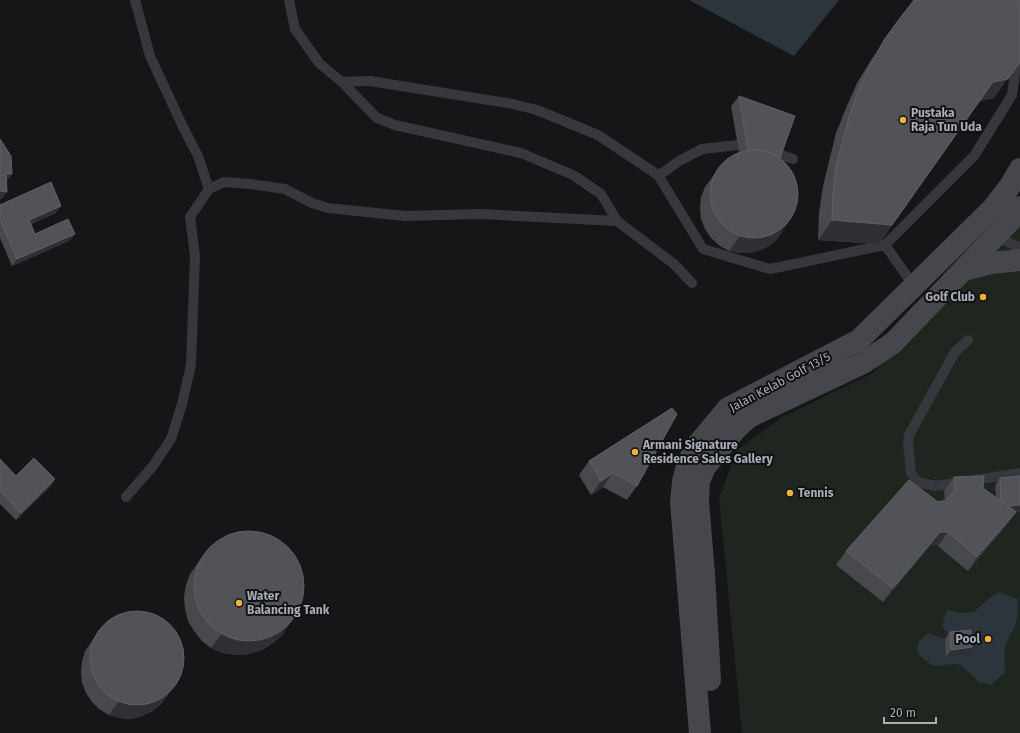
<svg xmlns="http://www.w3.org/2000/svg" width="1020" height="733" viewBox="0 0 1020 733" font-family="'Fira Sans',sans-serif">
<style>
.green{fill:#1e261f}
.water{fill:#2c353c}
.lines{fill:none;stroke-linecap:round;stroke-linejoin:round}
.lane{stroke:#37383d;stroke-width:10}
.secondary{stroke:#45474d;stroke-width:22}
.wall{fill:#47494d}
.shaded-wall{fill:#2f3033}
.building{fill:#525359;stroke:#5f6168}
.poi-dot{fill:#f2b134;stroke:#111113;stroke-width:1.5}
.labels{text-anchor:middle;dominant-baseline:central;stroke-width:4;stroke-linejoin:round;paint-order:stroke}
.poi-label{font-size:12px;font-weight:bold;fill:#a8adb8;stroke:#111113;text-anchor:start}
.street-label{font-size:12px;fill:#a8adb8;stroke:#111113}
</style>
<rect width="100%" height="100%" fill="#161618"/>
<path class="green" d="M1020,220V733H742L719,498L737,450L782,417L873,373Z"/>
<g class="water">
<path d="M689,0H839L794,56Z"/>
<path d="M999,592L1017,599C1020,623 1014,626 1006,644C1003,650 1005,665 1005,672L991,685L979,682L961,665L953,664L933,666L921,657L917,649L919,641L928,633L945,639L950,638L942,626L947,610L962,613L974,612L988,599Z"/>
</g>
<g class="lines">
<g class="lane">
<path d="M135,0L150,56L183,127L198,156L209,189L224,182L251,184L285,189L312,203L328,208L405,216L480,214L617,221"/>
<path d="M289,0L295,29L319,63L342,82L370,81L513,104L537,110L598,135L658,175L703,249L770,269L885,245L974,156L1012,95L1018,51L1020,48"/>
<path d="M342,82L377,118L395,125L521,153L573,175L601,194L617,221L674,264L692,283"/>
<path d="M778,154L793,159"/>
<path d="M658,175L664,172L679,161L702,149L738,145"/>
<path d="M995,236L1020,248"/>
<path d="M885,245L914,286"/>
<path d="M968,340L955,352L909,435L908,442L911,473L917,482L936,486L1020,473"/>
<path d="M126,497L153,466L171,439L182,404L191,365L195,256L190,217L209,189"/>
</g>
<g class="secondary">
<path d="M963,270L991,263L1020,260"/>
<path d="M710,680L704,573L698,502L699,481L705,467L735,430L749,417L863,363L893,343L1011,220L1020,207"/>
<path d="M700,733L681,502L683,482L688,462L698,444L728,408L859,340L993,208L1010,186L1020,169"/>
</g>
</g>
<g class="wall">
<path d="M900,18L994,98L979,101L879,244L818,240L819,213L823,186L836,133L846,108L857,83L871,60Z"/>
<path d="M739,96L780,158L792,217L777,239L769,246L760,250L750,253H740L729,251L720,246L711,238L705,229L701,219L700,208L701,197L705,187L722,164L739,152L731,106Z"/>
<path d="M0,205L56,213L31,224L35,234H75L69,241L12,266L0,238Z"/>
<path d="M672,408L637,486L627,500L603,487L591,495L579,475L589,461Z"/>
<path d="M0,459L16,476L55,479L50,487L16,520L0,504Z"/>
<path d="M954,477L996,497L995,485L1000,478L1016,512L1006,526L968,571L938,546H930L883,602L836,565L846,551L938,502L945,501L944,491Z"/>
<path d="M207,550L283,634L273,643L262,650L249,654L236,655L223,653L211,648L202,641L194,631L188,621L185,609L184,597L186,585L190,574Z"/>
<path d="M101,628L168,695L161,704L153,711L142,716L131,719L120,718L109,715L99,709L92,702L86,693L82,683L81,672L82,661L85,651Z"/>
<path d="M950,632L967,655L946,657L945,639Z"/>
</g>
<g class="shaded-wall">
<path d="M1020,62L994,98L979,101L879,244L818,240L832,220L993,82Z"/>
<path d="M6,174H12L7,181Z"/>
<path d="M0,191L7,192L2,199H0Z"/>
<path d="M61,206L56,213L24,227L29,220Z"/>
<path d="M792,217L777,239L769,246L760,250L750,253H740L729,251L739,237Z"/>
<path d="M75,234L69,241L12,266L17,259Z"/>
<path d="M613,473L603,487L591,495L601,481Z"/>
<path d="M55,479L50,487L16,520L21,513Z"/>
<path d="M1020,505V512H1016L1006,526L968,571L977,557L1002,506Z"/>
<path d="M940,532H948L938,546H930L883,602L893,588Z"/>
<path d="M292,620L283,634L273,643L262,650L249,654L236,655L223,653L211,648L221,634Z"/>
<path d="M972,647L967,655L946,657L951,650Z"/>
<path d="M178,681L161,704L153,711L142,716L131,719L120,718L109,715L119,701Z"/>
</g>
<g class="building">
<path d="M914,0H1020V62L1008,79L993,82L892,225L832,220L833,193L836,166L850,114L859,88L871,64L884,40L900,18Z"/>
<path d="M739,96L795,116L780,158L772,153L761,150H748Z"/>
<path d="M0,139L11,156L12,174H6L7,192L0,191Z"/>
<circle cx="754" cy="194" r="44"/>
<path d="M51,182L61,206L29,220L35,234L68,219L75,234L17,259L0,219V205Z"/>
<path d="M672,408L677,414L637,486L613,473L601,481L589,461Z"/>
<path d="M34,458L55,479L21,513L0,491V459L16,476Z"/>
<path d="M984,476L983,488L1016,512L977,557L948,532H940L893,588L846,551L909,480L938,502L946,500L955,490L954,477Z"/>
<path d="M1020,476V505L1008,506L1001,501L1000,478Z"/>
<circle cx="249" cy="586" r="55"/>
<circle cx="137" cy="658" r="47"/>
<path d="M971,630L972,647L951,650L950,632Z"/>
</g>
<g class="poi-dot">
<circle cx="903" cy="120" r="4"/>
<circle cx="983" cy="297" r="4"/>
<circle cx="635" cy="452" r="4"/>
<circle cx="790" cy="493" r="4"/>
<circle cx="239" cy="603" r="4"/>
<circle cx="988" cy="639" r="4"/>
</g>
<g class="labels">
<g class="poi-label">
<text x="911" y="113">Pustaka<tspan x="911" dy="14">Raja Tun Uda</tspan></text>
<text x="975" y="297" text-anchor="end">Golf Club</text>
<text x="643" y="445">Armani Signature<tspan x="643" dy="14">Residence Sales Gallery</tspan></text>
<text x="798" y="493">Tennis</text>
<text x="247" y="596">Water<tspan x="247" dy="14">Balancing Tank</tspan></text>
<text x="980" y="639" text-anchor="end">Pool</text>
</g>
<g class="street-label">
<text transform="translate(780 382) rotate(-28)">Jalan Kelab Golf 13/5</text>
</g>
</g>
<path d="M884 717v6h52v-6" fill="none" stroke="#a8adb8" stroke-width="2"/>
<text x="890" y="717" font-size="12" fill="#a8adb8" stroke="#111113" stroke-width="3" paint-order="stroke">20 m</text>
</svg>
